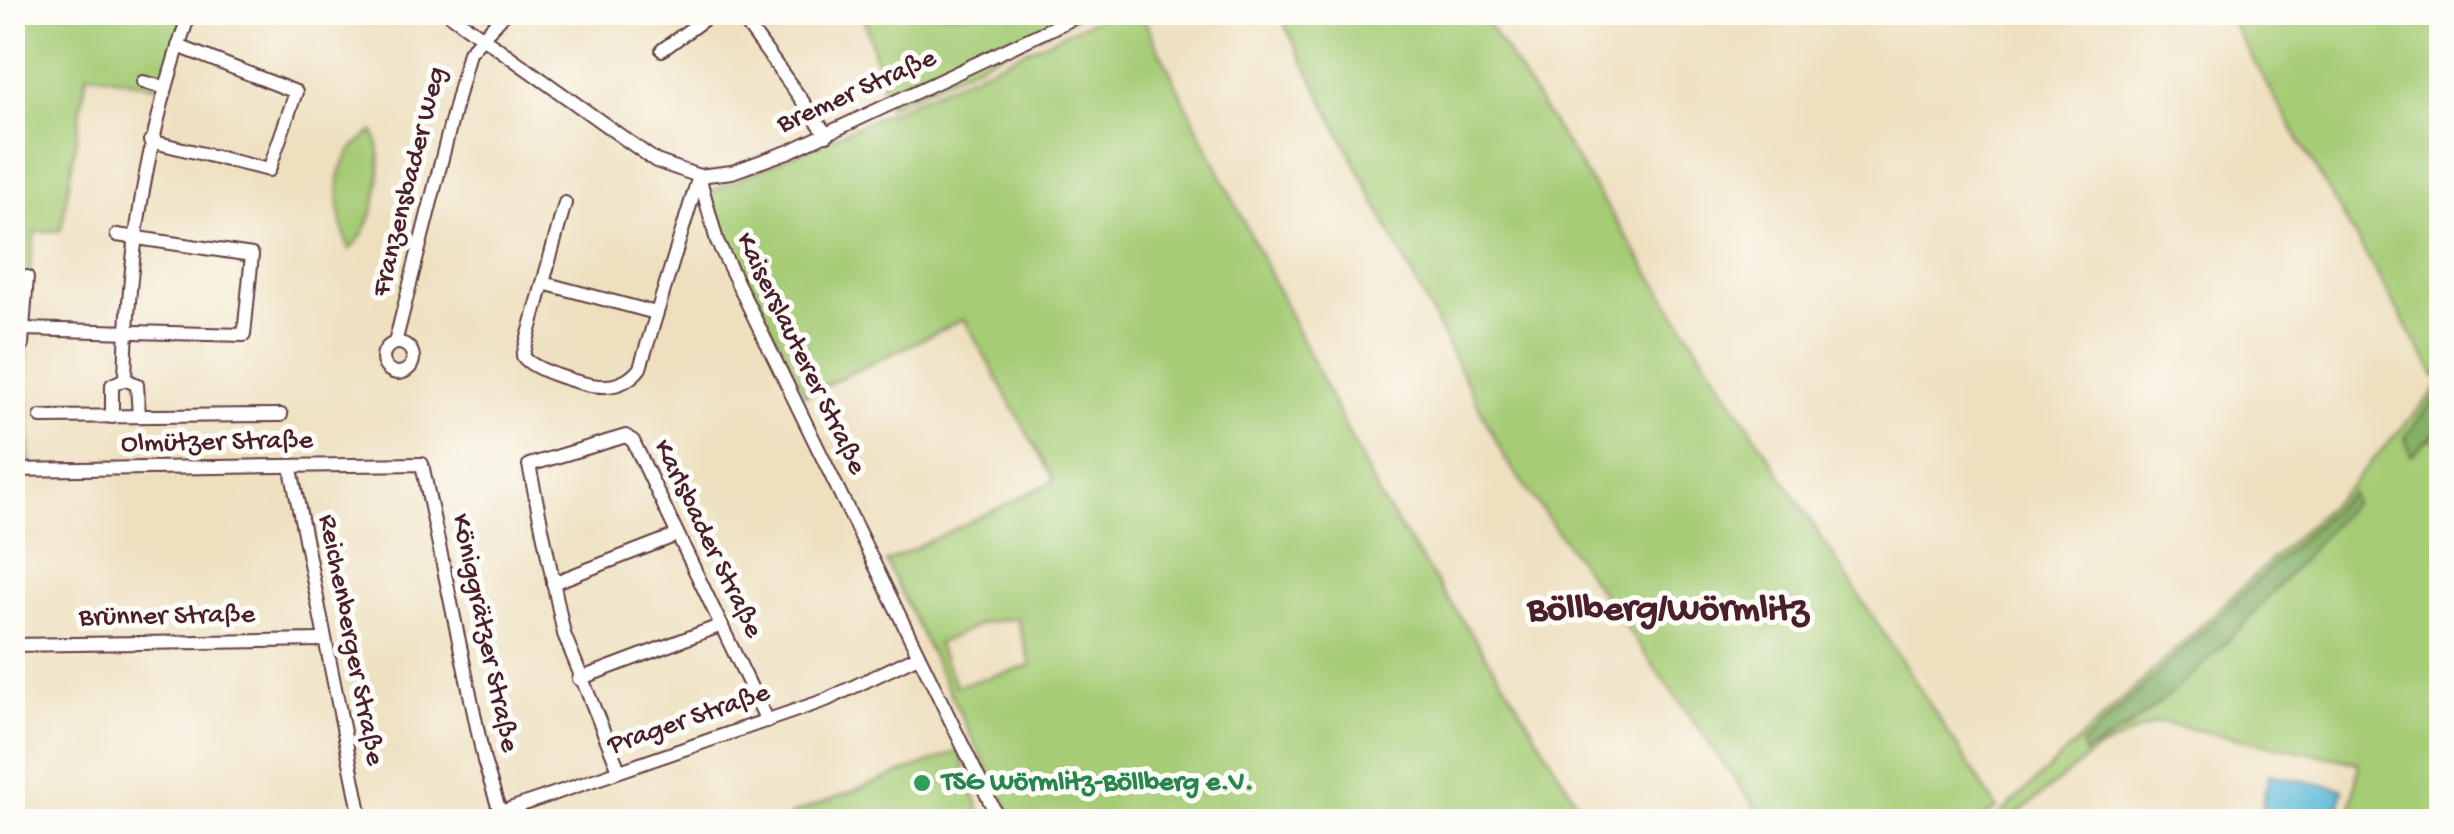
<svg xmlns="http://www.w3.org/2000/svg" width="2454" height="834" viewBox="0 0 2454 834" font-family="'Gochi Hand',sans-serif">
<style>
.green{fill:#a6cc76;stroke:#787650;stroke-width:2.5;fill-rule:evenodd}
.forest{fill:#84b067;stroke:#676849;stroke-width:2.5}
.water{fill:#58b7d6;stroke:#516b80;stroke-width:2.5}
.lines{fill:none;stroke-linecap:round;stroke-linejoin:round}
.minor-casing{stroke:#633c41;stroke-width:16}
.minor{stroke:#fff;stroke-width:12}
.leisure-dot{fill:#2e9e5b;stroke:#fdfcf7;stroke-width:4}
.labels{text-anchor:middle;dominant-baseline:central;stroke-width:10;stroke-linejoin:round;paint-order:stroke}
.street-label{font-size:28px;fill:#4a1f2b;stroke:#fdfcf7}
.leisure-label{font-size:28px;font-weight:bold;fill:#27864d;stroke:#fdfcf7;text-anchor:start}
.district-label{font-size:38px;font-weight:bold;fill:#4a1f2b;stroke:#fdfcf7}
</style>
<rect width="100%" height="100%" fill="#fdfcf7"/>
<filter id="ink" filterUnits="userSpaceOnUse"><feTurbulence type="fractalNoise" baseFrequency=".01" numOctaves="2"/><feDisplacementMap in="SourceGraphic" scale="20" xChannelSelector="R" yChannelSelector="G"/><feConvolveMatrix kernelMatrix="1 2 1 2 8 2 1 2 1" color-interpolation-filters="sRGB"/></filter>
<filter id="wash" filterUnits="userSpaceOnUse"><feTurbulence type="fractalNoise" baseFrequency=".0048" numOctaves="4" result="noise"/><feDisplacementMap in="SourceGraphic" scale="40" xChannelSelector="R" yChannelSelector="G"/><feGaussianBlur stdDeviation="2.25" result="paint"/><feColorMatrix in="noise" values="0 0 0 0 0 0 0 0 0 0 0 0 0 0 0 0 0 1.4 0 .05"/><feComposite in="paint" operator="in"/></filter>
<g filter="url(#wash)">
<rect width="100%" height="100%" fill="#eee0bf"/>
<g class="green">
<path d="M13,13H190L163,87L87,73L61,230L35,232C21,313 26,389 31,470H13Z"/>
<path d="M863,13H1086L888,106Z"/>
<path d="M1110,13H1141L1381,500L1510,691L1588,821L1172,822L1151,817L1013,821L886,562L1054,481L964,319L805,395L706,194ZM1017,618L1031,666L956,686L937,644L982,623Z"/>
<path d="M1279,13H1481L1997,808L1980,821H1765L1506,460Z"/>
<path d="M2226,13H2441L2442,370L2436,377Z"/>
<path d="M374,131C387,166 377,225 349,250C336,204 326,160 374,131Z"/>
<path d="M2441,384V391L2405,437L2430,441L2441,427V821H2349L2359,763L2157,722L2095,751L2009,821L1992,822L2347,489ZM2350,494L2352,503L2224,645L2127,730L2082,745Z"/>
<path d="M959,751L983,821L784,822L792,814Z"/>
</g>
<g class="forest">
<path d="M2441,391V427L2411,456L2405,437Z"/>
<path d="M2350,493L2353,502C2271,593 2192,695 2084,754L2082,745Z"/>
</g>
<path class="water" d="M2269,774L2343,789L2336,821H2259Z"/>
</g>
<g filter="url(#ink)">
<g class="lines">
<defs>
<g id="minor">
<path d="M447,12L656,161L699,176L732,172L790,151L1086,12"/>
<path d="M738,12L827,135"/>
<path d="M662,50L714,12"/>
<path d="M143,82L163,87"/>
<path d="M150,141L269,170L296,92L178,46"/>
<path d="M699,176L717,241L1000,822"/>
<path d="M565,203L523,356C531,370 588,387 605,386C619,386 632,379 640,368L699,176"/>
<path d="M543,283L656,313"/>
<path d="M23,329L27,277"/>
<path d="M395,343L469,52L506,12"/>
<circle cx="398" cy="358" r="15"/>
<path d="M22,345L23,329L244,335L252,255L117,235"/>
<path d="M125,379L137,385L139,416"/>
<path d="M41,417L281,415"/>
<path d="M112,417V385L125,379C128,251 147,133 190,12"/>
<path d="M291,469L362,822"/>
<path d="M12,470L422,464L484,761L500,812"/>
<path d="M553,583L677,535"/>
<path d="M12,645L323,640"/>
<path d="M579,679L722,625"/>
<path d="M619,770L564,634L529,465L626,436L633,441L767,721"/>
<path d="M472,822L826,700L918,656"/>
</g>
</defs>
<use href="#minor" class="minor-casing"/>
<use href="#minor" class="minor"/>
</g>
</g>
<circle class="leisure-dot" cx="922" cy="783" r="10"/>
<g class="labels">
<g class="street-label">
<text transform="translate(857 92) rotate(-24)">Bremer Straße</text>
<text transform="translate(410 182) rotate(-76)">Franzensbader Weg</text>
<text transform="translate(800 354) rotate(64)">Kaiserslauterer Straße</text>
<text transform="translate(217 443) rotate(-1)">Olmützer Straße</text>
<text transform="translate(707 539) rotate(64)">Karlsbader Straße</text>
<text transform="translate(167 617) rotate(-1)">Brünner Straße</text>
<text transform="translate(484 633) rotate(78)">Königgrätzer Straße</text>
<text transform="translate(350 640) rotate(79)">Reichenberger Straße</text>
<text transform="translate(689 720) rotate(-19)">Prager Straße</text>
</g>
<g class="leisure-label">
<text x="942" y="783">TSG Wörmlitz-Böllberg e.V.</text>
</g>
<g class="district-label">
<text x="1668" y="611">Böllberg/Wörmlitz</text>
</g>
</g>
<rect width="2454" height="834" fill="none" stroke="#fdfcf7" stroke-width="50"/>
</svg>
